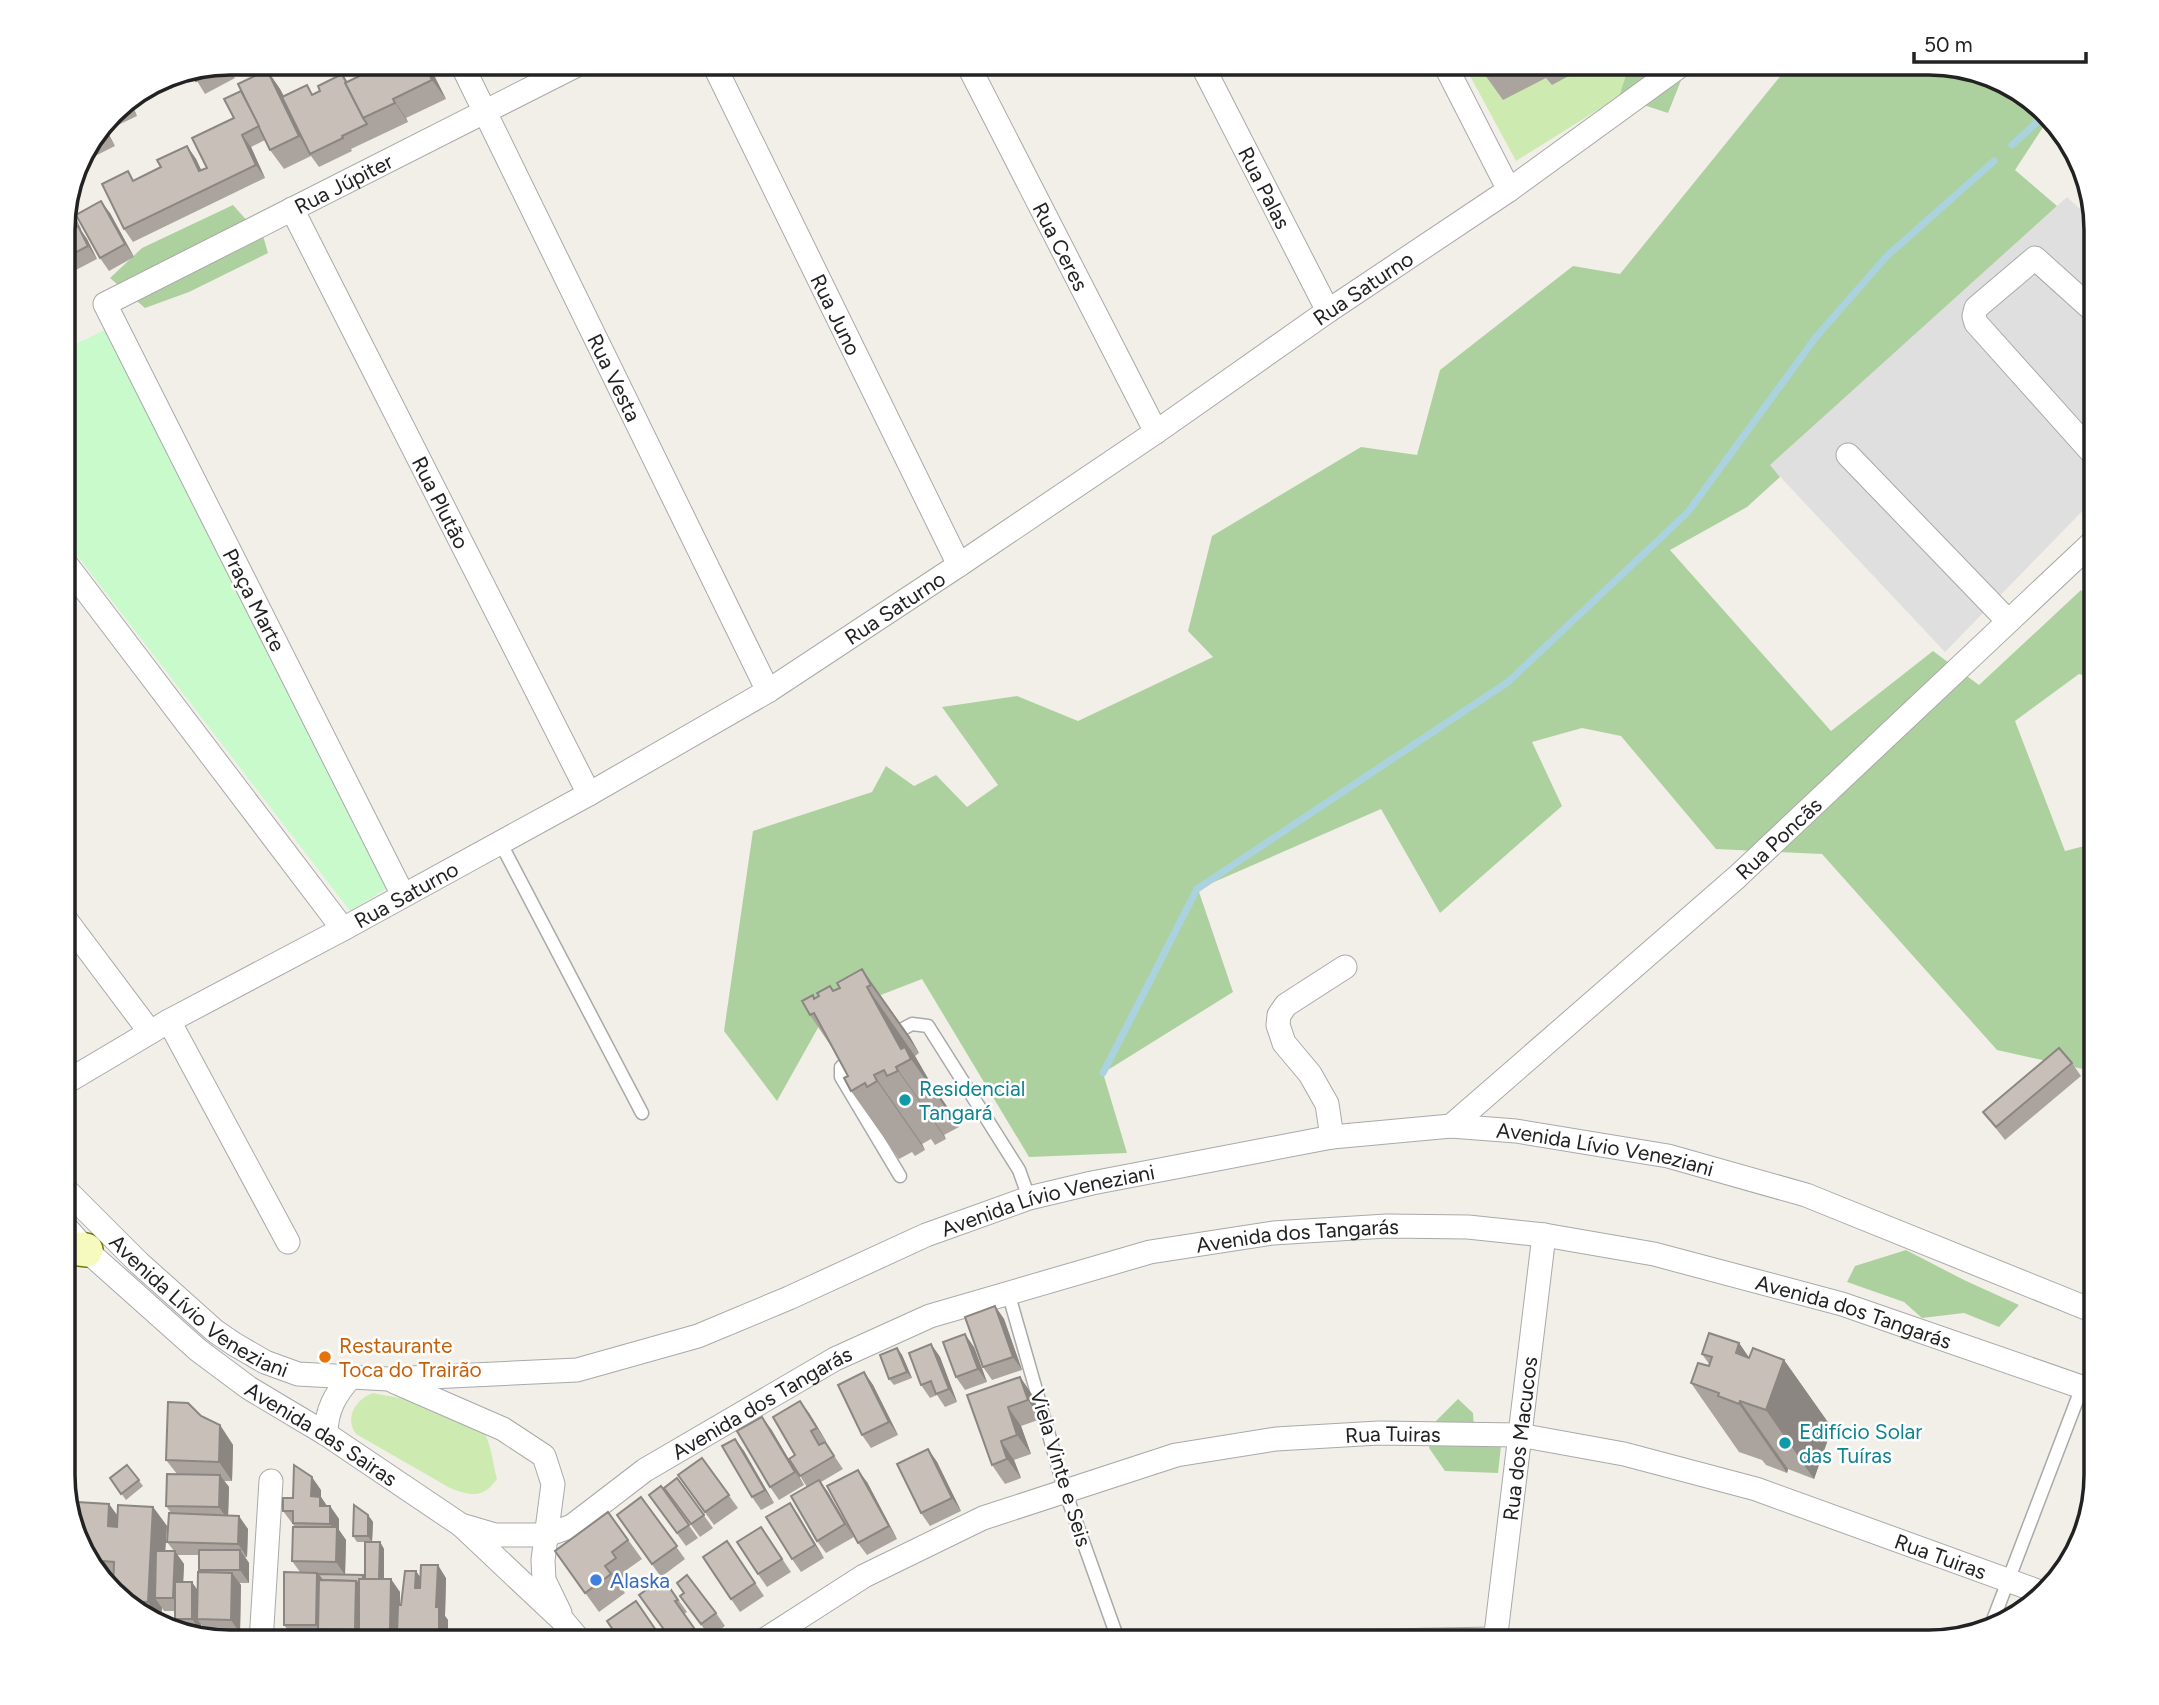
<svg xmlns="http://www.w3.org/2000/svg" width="2159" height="1705" viewBox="0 0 2159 1705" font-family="Figtree,sans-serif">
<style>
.residential{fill:#e0dfdf}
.grass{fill:#cdebb0}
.forest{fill:#add19e}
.park{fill:#c8facc}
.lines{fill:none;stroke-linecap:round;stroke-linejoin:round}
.stream{stroke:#aad3df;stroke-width:7}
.service-casing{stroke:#a9a9a9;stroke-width:15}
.minor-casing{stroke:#a9a9a9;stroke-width:25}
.secondary-casing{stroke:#707d05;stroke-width:36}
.service{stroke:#fff;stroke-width:12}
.minor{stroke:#fff;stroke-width:23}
.secondary{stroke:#f7fabf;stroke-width:33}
.wall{fill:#aba49e;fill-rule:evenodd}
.shaded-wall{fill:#8b8681}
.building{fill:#c7bfb8;stroke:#8b8681;stroke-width:2}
.culture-dot{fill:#0f9aa8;stroke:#fff;stroke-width:2.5}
.food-dot{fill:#e8710a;stroke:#fff;stroke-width:2.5}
.shop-dot{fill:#3f7fe0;stroke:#fff;stroke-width:2.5}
.labels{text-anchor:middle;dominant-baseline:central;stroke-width:5;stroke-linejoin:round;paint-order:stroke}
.street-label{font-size:21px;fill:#222;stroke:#fff}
.culture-label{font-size:21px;fill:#0d838f;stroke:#fff;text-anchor:start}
.food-label{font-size:21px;fill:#c56008;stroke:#fff;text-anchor:start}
.shop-label{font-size:21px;fill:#366cbe;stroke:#fff;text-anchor:start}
.rim{fill:none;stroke:#222;stroke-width:3.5}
</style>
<rect width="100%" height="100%" fill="#f2efe9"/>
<path class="residential" d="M2067,197L2094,222L2096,231V497L1945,652L1769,465Z"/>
<g class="grass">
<path d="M1463,63H1673L1516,161Z"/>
<path d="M373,1393C401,1399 474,1408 486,1436C492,1449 493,1465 497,1479C483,1499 471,1496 450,1488L356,1434C344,1417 356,1399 373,1393Z"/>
</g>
<g class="forest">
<path d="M1630,63H1688L1668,113L1619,97Z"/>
<path d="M1791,63H1929L1992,76L2039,104L2049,118L2015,170L2057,206L1770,465L1780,477L1747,507L1670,550L1831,731L1933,651L1979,685L2081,590L2096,606V680L2079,674L2015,721L2065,851L2096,843V1072L1997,1050L1822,854L1716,849L1621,736L1582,728L1532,742L1562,806L1440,913L1381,809L1198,889L1233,992L1103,1073L1127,1153L1029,1157L922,979L824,1017L777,1101L724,1031L753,831L872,792L886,766L914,786L936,775L967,807L998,785L942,707L1017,696L1078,721L1213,657L1188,631L1212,536L1361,447L1417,455L1440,370L1573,266L1620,274Z"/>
<path d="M233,205L251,225L261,229L268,253L189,292L145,308L110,278L142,248Z"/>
<path d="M1906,1250L1964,1280L2019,1305L1999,1327L1964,1313L1922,1318L1904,1302L1847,1282L1855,1266Z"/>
<path d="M1458,1399L1473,1413L1474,1429L1501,1446L1498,1473L1445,1471L1429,1448L1436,1421Z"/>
</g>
<path class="park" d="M105,330L391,886L350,911L63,537V350Z"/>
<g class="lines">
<g class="stream">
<path d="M2012,145L2046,114"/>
<path d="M1103,1073L1197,889L1508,682L1688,512L1816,337L1887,256L1994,161"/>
</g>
<defs>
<g id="service">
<path d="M500,842L642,1113"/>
<path d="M890,1036L912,1024L928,1026L1019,1170L1029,1198"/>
<path d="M853,1057L841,1067V1077L900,1176"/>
<path d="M1008,1292L1065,1491L1119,1642"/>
<path d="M1990,1628L2082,1387"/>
</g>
<g id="minor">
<path id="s1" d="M461,63L768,691"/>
<path id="s2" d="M713,63L959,565"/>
<path id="s3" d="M967,63L1156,432"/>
<path id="s4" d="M1201,63L1328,311"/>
<path d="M1444,63L1509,190"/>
<path id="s5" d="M292,209L589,794"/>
<path d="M1848,455L2008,621"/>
<path d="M2096,457L1976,323L1974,316L1976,308L2035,258L2096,313"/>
<path d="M63,560L343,929"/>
<path id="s6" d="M403,895L105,304L581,63"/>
<path d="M63,916L150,1032"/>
<path d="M169,1021L288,1242"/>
<path id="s7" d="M63,1084L169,1021L343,929L589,794L768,691L959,565L1156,432L1328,311L1509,190L1684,63"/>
<path id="s8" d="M1451,1126L1737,877L2096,539"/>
<path d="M1332,1137L1327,1104L1310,1074L1284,1043L1278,1025L1279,1015L1286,1005L1345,967"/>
<path id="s9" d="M63,1187L139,1263L215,1331L234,1344L265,1362L298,1374L388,1379L577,1370L698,1336L789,1298L926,1235L1029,1198L1092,1183L1332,1137L1451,1126L1516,1131L1668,1156L1806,1195L2096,1312"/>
<path id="s10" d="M63,1224L86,1250L198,1350L249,1388L326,1434L461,1525L564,1622L581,1642"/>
<path d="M395,1382L503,1429L544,1456L553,1484L543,1560L544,1580L560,1613"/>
<path d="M326,1434C326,1411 335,1394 351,1377"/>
<path id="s11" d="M461,1525L495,1535H547L572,1526L645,1470L835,1359L930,1316L1150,1252L1273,1233L1387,1226L1468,1227L1544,1235L1654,1254L1842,1304L2096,1392"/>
<path d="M261,1642L271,1481"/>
<path id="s12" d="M761,1642L864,1576L983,1518L1176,1455L1276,1439L1379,1433L1519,1435L1624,1454L1756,1489L2043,1593"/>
<path d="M1326,1642L1495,1639L1508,1642"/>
<path id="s13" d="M1495,1642L1544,1235"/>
</g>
<path id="secondary" d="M63,1250L70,1248L86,1250"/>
</defs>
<use href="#service" class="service-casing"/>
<use href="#minor" class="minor-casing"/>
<use href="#secondary" class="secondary-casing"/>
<use href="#service" class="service"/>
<use href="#minor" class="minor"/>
<use href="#secondary" class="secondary"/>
</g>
<g class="wall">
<path d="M231,63H242L230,70L235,78L205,94L194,76L171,89L163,78L167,76Z"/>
<path d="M269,63H286L274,69Z"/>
<path d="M344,63H360L348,69Z"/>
<path d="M386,63H427L446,99L406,118L408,122L351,149L352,151L319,167L311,156L284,169L270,150L265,140L251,147L265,178L133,242L124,229L134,180L161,167L187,146L196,159L201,170L207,168L234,118L241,91L267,70L280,89L284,96L313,95L320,91L342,74L348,82Z"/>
<path d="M1479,63H1593L1552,85L1546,78L1503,100L1485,75Z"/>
<path d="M129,99L137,116L114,127L109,119L120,105Z"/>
<path d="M104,126L115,146L85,161L81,156Z"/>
<path d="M68,203L81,229L80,230L87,239L97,259L70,273L63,265V219Z"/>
<path d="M110,213L134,257L109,271L100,258Z"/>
<path d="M862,969L910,1037L919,1053L915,1056L930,1082L953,1115L959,1127L944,1135L946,1139L935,1145L931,1139L922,1144L925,1150L915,1156L912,1152L899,1159L851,1091L848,1076L831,1046L810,1015L815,998L840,988Z"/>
<path d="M2072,1063L2081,1076L2005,1140L1983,1112Z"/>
<path d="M995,1306L1004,1319L1022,1370L992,1380L983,1367Z"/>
<path d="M1739,1343L1749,1358L1784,1360L1832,1428L1814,1479L1788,1469L1787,1473L1766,1465L1762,1460L1739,1452L1691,1383L1709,1366V1364L1702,1354Z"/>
<path d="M931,1344L940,1357L957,1402L945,1407L937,1395L930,1398L921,1385Z"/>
<path d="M974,1347L987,1382L965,1390L956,1377Z"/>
<path d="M897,1348L902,1355L912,1378L894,1385L889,1379Z"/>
<path d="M864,1372L873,1385L898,1435L871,1448L862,1435Z"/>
<path d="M1020,1377L1033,1396L1041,1419L1021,1426L1031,1454L1014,1460L1021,1478L1005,1484L992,1465L967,1395Z"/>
<path d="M809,1413L826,1441L822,1443L825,1442L843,1469L821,1482L854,1537L826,1553L817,1541L807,1487L800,1476L795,1455Z"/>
<path d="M201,1416L220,1425L233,1445L232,1481H224L229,1487L228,1516L248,1529L247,1557H245L249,1563V1583H239L241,1585L240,1633L206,1632L201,1624V1632L184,1631L175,1619V1611H164L162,1608L161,1621H155L120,1601L80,1549L109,1504L117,1516L153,1507L167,1526L165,1551H174L167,1542L171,1513L166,1506L177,1474L166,1460ZM177,1555H199V1570L200,1572L198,1591L183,1582L184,1564Z"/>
<path d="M771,1429L804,1485L779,1500L770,1487Z"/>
<path d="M735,1439L744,1451L774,1503L761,1510L752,1497Z"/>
<path d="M928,1449L937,1462L961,1511L930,1526L921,1513Z"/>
<path d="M702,1458L738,1508L714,1525L678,1475Z"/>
<path d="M127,1465L143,1486L126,1500L110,1478Z"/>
<path d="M677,1478L713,1528L700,1537L664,1488Z"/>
<path d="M867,1482L897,1539L867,1555L858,1543Z"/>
<path d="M661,1486L698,1538L686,1546L649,1495Z"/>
<path d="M321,1490V1497L327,1506H330L339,1519V1530L346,1540L345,1575L365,1578V1542H357L353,1536L368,1515L373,1522L372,1542H380L384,1549V1579L400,1592V1605H401L416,1571L420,1578H446L445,1616L448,1620V1642H403L400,1636L399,1642H368L364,1637V1642H327L324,1638L293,1637L284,1625L300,1572L292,1561L295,1527L283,1511L293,1498Z"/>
<path d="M641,1497L685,1559L661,1577L617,1515Z"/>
<path d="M790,1503L824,1558L801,1572L792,1559Z"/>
<path d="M608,1512L642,1559L625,1571L629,1577L619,1585L625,1593L599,1612L555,1551Z"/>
<path d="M761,1527L791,1572L767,1587L758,1574Z"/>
<path d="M727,1541L764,1596L740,1612L731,1599Z"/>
<path d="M663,1578L687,1612L684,1614L703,1641L701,1642H673Z"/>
<path d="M680,1596L716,1613L725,1626L710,1637Z"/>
</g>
<g class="shaded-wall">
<path d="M424,63H427L430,67L446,99L432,80Z"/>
<path d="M267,70L280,89L313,155L299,136Z"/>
<path d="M129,99L137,116L127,100Z"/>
<path d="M393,99L406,118L408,122L395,103Z"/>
<path d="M104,126L115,146L103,127Z"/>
<path d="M242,135L251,147L265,178L256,165Z"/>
<path d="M187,146L196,159L208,184L199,171Z"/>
<path d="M101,201L110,213L134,257L125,244Z"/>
<path d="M68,203L81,229L67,206Z"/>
<path d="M78,226L87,239L97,259L88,246Z"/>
<path d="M862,969L910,1037L919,1053L871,985Z"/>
<path d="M867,987L915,1056L930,1082L953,1115L959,1127L911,1059L901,1049Z"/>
<path d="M896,1067L944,1135L946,1139L898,1071Z"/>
<path d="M874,1075L922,1144L925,1150L877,1081Z"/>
<path d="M995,1306L1004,1319L1022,1370L1013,1357Z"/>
<path d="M965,1334L974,1347L987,1382L978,1369Z"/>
<path d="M1739,1343L1773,1392L1784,1360L1832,1428L1814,1479L1766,1410L1736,1353Z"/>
<path d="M931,1344L940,1357L957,1402L949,1389Z"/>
<path d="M897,1348L902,1355L912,1378L907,1372Z"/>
<path d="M864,1372L873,1385L898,1435L889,1422Z"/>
<path d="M1020,1377L1033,1396L1041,1419L1028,1400Z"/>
<path d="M800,1401L809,1413L826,1441L817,1428Z"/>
<path d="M1740,1401L1788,1469L1787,1473L1739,1404Z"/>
<path d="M1008,1407L1021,1426L1031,1454L1017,1435Z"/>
<path d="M762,1417L771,1429L804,1485L795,1472Z"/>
<path d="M220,1425L233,1445L232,1481L219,1462Z"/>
<path d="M735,1439L744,1451L774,1503L765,1490Z"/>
<path d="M1001,1441L1014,1460L1021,1478L1007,1459Z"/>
<path d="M928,1449L937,1462L961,1511L952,1498Z"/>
<path d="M858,1470L867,1482L897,1539L889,1526Z"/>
<path d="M220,1475L229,1487L228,1520L219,1507Z"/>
<path d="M312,1477L321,1490V1497L329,1509V1519L311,1496Z"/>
<path d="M819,1480L828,1492L854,1537L845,1524Z"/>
<path d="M790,1503L799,1516L824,1558L815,1545Z"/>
<path d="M109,1504L123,1523L121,1546L108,1526Z"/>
<path d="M330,1506L339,1519V1530L346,1540L345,1575L336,1562L337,1533L330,1524Z"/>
<path d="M153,1507L167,1526L162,1598H155L162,1608L161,1621L148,1602Z"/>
<path d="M368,1515L373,1522L372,1542L368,1536Z"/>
<path d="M239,1516L248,1529L247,1557L238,1544Z"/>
<path d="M380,1542L384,1549V1586L379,1579Z"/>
<path d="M240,1550L249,1563V1583L240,1570Z"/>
<path d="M175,1551L184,1564L182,1611L173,1598Z"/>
<path d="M104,1561L117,1580L116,1596L103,1578Z"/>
<path d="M438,1565L446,1578L445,1616L448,1620V1642H444L439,1634L436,1607Z"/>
<path d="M416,1571L425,1584L424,1601L415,1588Z"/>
<path d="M232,1573L241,1585L240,1633L231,1620Z"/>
<path d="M317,1573L325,1584L319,1629L316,1625Z"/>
<path d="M391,1579L400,1592V1633H397L400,1636L399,1642L390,1630Z"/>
<path d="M356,1581L365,1593L359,1630L364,1637V1642L355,1630Z"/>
<path d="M192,1582L201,1595L197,1619L201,1624V1632L192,1619Z"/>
</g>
<g class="building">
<path d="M386,63H424L432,80L393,99L395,103L363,118L345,83Z"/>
<path d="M1479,63H1509L1485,75Z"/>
<path d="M1538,63H1560L1543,72Z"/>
<path d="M225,64L196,81L191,71Z"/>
<path d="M267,70L299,136L270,150L238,84Z"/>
<path d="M342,74L346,82L345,83L363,118L367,124L342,136L343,138L310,154L282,97L307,85L312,95L320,91L318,86Z"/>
<path d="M241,91L259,126L242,135L256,165L124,229L102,184L128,171L133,181L161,167L157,160L187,146L199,171L207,168L192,138L234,118L224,99Z"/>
<path d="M127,100L128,103L117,108L120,105Z"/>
<path d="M103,127L106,133L93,140Z"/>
<path d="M101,201L125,244L100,258L76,215Z"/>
<path d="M67,206L73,216L68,219L73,229L78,226L88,246L63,259V219Z"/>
<path d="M862,969L871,985L867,987L901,1049L905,1047L911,1059L896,1067L898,1071L887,1076L884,1070L874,1075L877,1081L867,1087L865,1083L851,1091L844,1078L848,1076L814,1013L810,1015L802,1001L813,995L814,999L819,996L817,993L830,986L833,991L840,988L837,983Z"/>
<path d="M2059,1048L2072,1063L1996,1127L1983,1112Z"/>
<path d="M995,1306L1013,1357L983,1367L965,1317Z"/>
<path d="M1709,1333L1739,1343L1736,1353L1749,1358L1753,1348L1784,1360L1766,1410L1740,1401L1739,1404L1718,1396L1719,1393L1691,1383L1698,1363L1709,1366L1712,1357L1702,1354Z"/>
<path d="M965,1334L978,1369L956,1377L943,1342Z"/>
<path d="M931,1344L949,1389L936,1394L931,1381L921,1385L909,1353Z"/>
<path d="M897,1348L907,1372L889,1379L880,1355Z"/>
<path d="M864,1372L889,1422L862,1435L838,1385Z"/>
<path d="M1020,1377L1028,1400L1008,1407L1017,1435L1001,1441L1007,1459L992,1465L967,1395Z"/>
<path d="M800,1401L817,1428L811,1431L819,1445L825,1442L834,1456L800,1476L789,1459L795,1455L773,1417Z"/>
<path d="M168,1402L188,1403L201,1416L220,1425L219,1462L166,1460Z"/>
<path d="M762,1417L795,1472L770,1487L737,1431Z"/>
<path d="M735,1439L765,1490L752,1497L722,1446Z"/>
<path d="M928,1449L952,1498L921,1513L897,1464Z"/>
<path d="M702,1458L729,1495L705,1512L678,1475Z"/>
<path d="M127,1465L139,1480L121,1494L110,1478Z"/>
<path d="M294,1465L312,1477L311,1496L320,1497V1506H330V1524L293,1523V1511H283V1498H293Z"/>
<path d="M858,1470L889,1526L858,1543L827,1486Z"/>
<path d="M167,1474L220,1475L219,1507L166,1506Z"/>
<path d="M677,1478L704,1515L691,1524L664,1488Z"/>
<path d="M819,1480L845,1524L817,1541L791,1496Z"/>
<path d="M661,1486L689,1525L677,1533L649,1495Z"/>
<path d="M641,1497L677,1546L652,1564L617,1515Z"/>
<path d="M77,1502L109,1504L108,1526L117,1527L118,1505L153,1507L148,1602L120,1601L113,1591L114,1562L104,1561L103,1578L80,1549L75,1529Z"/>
<path d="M790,1503L815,1545L792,1559L766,1517Z"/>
<path d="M354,1505L368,1515V1536H353Z"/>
<path d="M608,1512L628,1540L612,1552L616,1558L605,1566L611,1574L585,1593L555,1551Z"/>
<path d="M169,1513L239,1516L238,1544L167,1542Z"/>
<path d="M293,1527H337L336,1562L292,1561Z"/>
<path d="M761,1527L782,1559L758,1574L737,1542Z"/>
<path d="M727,1541L755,1583L731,1599L703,1557Z"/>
<path d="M365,1542H380L379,1579H365Z"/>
<rect x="199" y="1550" width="41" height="20"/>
<path d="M156,1551H175L173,1598H155Z"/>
<path d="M421,1565H438L436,1607H439V1634L397,1633L398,1605H401L405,1571H416L415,1588H420Z"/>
<path d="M198,1572L232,1573L231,1620L197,1619Z"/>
<path d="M284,1572L317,1573L316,1625H284Z"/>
<path d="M317,1574L363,1575V1579H359V1585L356,1581L322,1580Z"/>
<path d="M687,1575L716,1613L701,1624L680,1596L684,1593L677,1583Z"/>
<path d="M663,1578L678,1600L675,1601L694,1628L674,1642H673L639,1595Z"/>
<path d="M359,1579H391L390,1630H359Z"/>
<path d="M319,1580L356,1581L355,1630L318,1629Z"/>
<rect x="175" y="1582" width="17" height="37"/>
<path d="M636,1601L664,1642H621L607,1621Z"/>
</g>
<g class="culture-dot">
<circle cx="905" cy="1100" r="7"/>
<circle cx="1785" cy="1443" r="7"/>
</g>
<circle class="food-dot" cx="325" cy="1357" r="7"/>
<circle class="shop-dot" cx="596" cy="1580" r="7"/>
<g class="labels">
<g class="street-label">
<text stroke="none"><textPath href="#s6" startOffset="929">Rua Júpiter</textPath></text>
<text stroke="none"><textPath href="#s4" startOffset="140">Rua Palas</textPath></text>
<text stroke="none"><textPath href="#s3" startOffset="206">Rua Ceres</textPath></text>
<text stroke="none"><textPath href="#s7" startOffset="1526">Rua Saturno</textPath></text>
<text stroke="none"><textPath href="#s2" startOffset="280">Rua Juno</textPath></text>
<text stroke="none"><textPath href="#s1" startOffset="350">Rua Vesta</textPath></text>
<text stroke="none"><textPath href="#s5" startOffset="329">Rua Plutão</textPath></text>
<text transform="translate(254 600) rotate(63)">Praça Marte</text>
<text stroke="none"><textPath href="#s7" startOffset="959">Rua Saturno</textPath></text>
<text stroke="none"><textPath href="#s8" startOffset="436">Rua Poncãs</textPath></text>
<text stroke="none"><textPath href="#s7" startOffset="392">Rua Saturno</textPath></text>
<text stroke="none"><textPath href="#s9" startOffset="1652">Avenida Lívio Veneziani</textPath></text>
<text stroke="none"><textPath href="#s9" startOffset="1085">Avenida Lívio Veneziani</textPath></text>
<text stroke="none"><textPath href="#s11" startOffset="908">Avenida dos Tangarás</textPath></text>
<text stroke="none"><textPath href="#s9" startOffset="182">Avenida Lívio Veneziani</textPath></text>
<text stroke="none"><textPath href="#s11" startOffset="1475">Avenida dos Tangarás</textPath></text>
<text stroke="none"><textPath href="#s11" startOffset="341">Avenida dos Tangarás</textPath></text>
<text stroke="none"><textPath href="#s10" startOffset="334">Avenida das Sairas</textPath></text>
<text stroke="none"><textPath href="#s12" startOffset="676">Rua Tuiras</textPath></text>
<text stroke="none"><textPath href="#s13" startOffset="205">Rua dos Macucos</textPath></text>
<text transform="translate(1061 1468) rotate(73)">Viela Vinte e Seis</text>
<text stroke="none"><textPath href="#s12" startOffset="1242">Rua Tuiras</textPath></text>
</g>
<g class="culture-label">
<text x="919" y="1088">Residencial<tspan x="919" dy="24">Tangará</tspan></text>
<text x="1799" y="1431">Edifício Solar<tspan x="1799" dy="24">das Tuíras</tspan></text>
</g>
<g class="food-label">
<text x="339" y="1345">Restaurante<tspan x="339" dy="24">Toca do Trairão</tspan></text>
</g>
<g class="shop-label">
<text x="610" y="1580">Alaska</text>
</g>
</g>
<path d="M0 0H2159V1705H0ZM230 75H1929A155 155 0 0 1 2084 230V1475A155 155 0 0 1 1929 1630H230A155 155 0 0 1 75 1475V230A155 155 0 0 1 230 75Z" fill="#fff" fill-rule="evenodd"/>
<path class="rim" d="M230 75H1929A155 155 0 0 1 2084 230V1475A155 155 0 0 1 1929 1630H230A155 155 0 0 1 75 1475V230A155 155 0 0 1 230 75Z"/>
<path d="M1914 52v10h172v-10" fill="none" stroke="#222222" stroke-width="3.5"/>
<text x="1924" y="52" font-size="21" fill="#222222" stroke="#ffffff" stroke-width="5" paint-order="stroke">50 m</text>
</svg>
